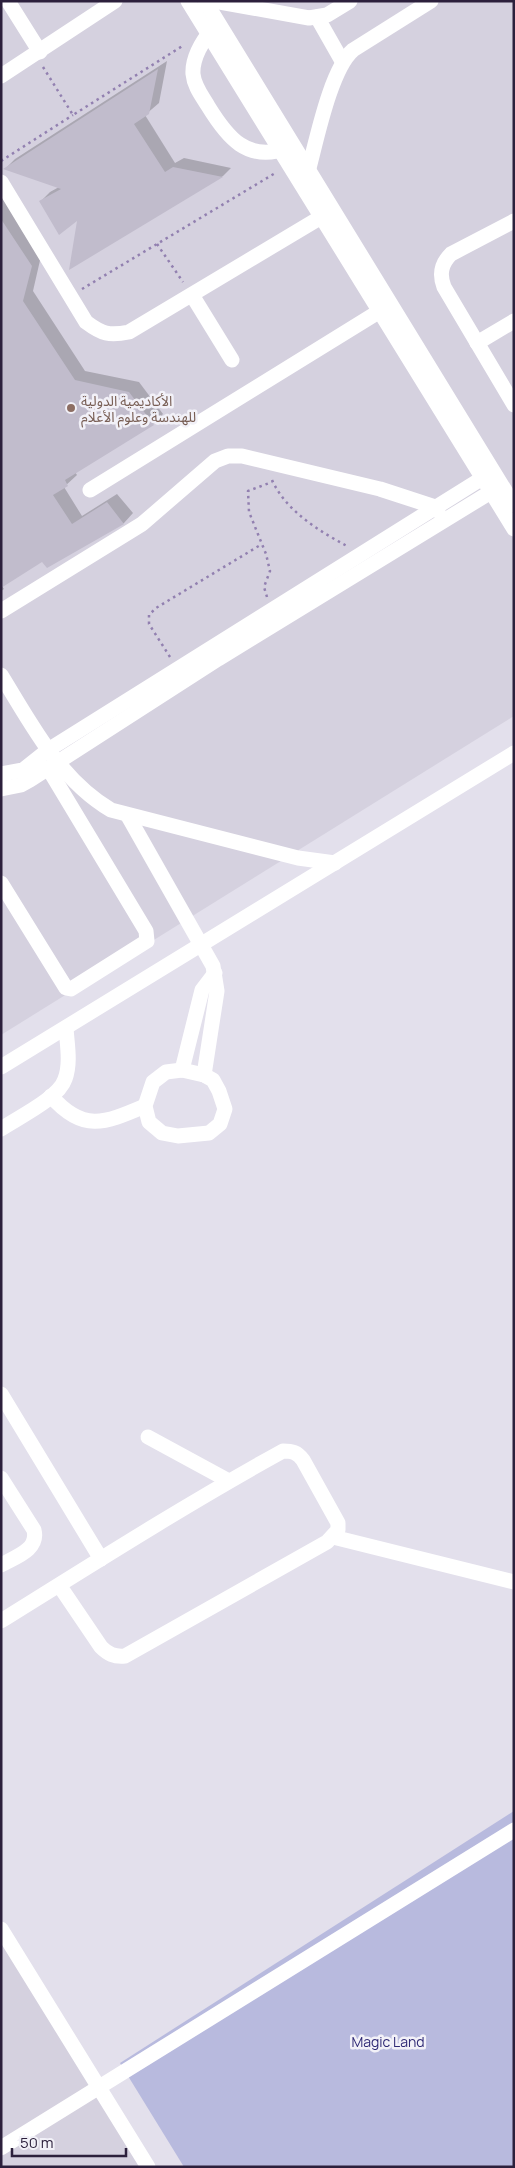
<svg xmlns="http://www.w3.org/2000/svg" width="515" height="2168" viewBox="0 0 515 2168" font-family="Manrope,'Noto Sans Arabic',sans-serif">
<style>
.built{fill:#d5d1df}
.green{fill:#b8bade}
.shadow{fill:#0003}
.building{fill:#c1bccc}
.lines{fill:none;stroke-linecap:round;stroke-linejoin:round}
.path{stroke:#9280b0;stroke-width:2.5;stroke-dasharray:2.5 4;stroke-linecap:butt}
.minor{stroke:#fff;stroke-width:15}
.education-dot{fill:#8d6e63;stroke:#f2f1f8;stroke-width:2}
.labels{text-anchor:middle;dominant-baseline:central;stroke-width:5;stroke-linejoin:round;paint-order:stroke}
.education-label{font-size:14px;fill:#785e54;stroke:#f2f1f8;text-anchor:start}
.park-label{font-size:14px;fill:#2f2974;stroke:#f2f1f8}
</style>
<rect width="100%" height="100%" fill="#e3e0ec"/>
<g class="built">
<path d="M1,1H514V716L1,1035Z"/>
<path d="M1,1923L150,2167H1Z"/>
</g>
<path class="green" d="M514,1811V2167H184L120,2063Z"/>
<g class="shadow">
<path d="M167,61L159,103L145,115L175,163L184,158L231,168L223,176L71,267L79,219L40,202L50,192L59,187L6,168L15,159Z"/>
<path d="M1,195L41,256L33,291L85,371L139,382L163,414L153,424L75,472L77,475L64,487L82,516L117,494L133,513L124,523L47,566L42,560L2,586L4,589L1,591Z"/>
</g>
<g class="building">
<path d="M158,69L149,114L134,124L165,172L173,167L223,177L69,270L77,221L59,235L39,201L61,189L3,169Z"/>
<path d="M1,219L32,266L23,301L75,380L129,392L154,425L65,480L68,486L53,495L72,524L107,502L124,524L47,568L42,562L1,588Z"/>
</g>
<g class="lines">
<g class="path">
<path d="M43,67L73,115L184,45"/>
<path d="M1,161L73,115"/>
<path d="M157,244L183,282"/>
<path d="M82,289L277,172"/>
<path d="M272,480C286,511 319,531 347,546"/>
<path d="M267,597L264,587L270,571L266,554L249,512L248,491L272,482"/>
<path d="M170,657L149,624V615L156,608L262,544"/>
</g>
<g class="minor">
<path d="M8,1L40,52"/>
<path d="M188,1L514,529"/>
<path d="M205,1L514,505"/>
<path d="M214,1L309,18L327,15L350,1"/>
<path d="M317,17L342,61"/>
<path d="M213,28C203,40 192,58 193,74C194,86 202,96 208,106C227,137 247,163 288,148"/>
<path d="M1,76L115,1"/>
<path d="M309,168C317,138 331,69 353,50L431,1"/>
<path d="M1,182L86,322C102,334 109,336 129,332L328,213"/>
<path d="M514,221L451,254C441,264 439,274 444,287L514,405"/>
<path d="M192,295L232,360"/>
<path d="M477,343L514,321"/>
<path d="M90,490L388,306"/>
<path d="M1,611L142,524L215,461L228,456H242L380,489L435,507L438,511"/>
<path d="M1,675C32,725 59,779 111,810L298,858L335,863"/>
<path d="M1,774L23,770L48,750L489,474"/>
<path d="M1,789L21,785L30,780L218,659L499,487"/>
<path d="M128,816L213,966L217,991L204,1075"/>
<path d="M1,883L66,988L71,989L147,941L146,931L48,768"/>
<path d="M1,1067L514,753"/>
<path d="M182,1070L204,1075L213,1080L219,1091L225,1109L220,1124L209,1133L178,1136L162,1133L149,1122L145,1106L153,1082L166,1072Z"/>
<path d="M182,1070L202,990L215,973"/>
<path d="M51,1096C83,1133 105,1123 145,1106"/>
<path d="M1,1129C19,1117 59,1098 65,1079C71,1063 67,1044 66,1028"/>
<path d="M1,1394L101,1559"/>
<path d="M148,1437L229,1481"/>
<path d="M1,1478L34,1530C39,1550 15,1557 1,1565"/>
<path d="M333,1537L514,1582"/>
<path d="M1,1621C94,1563 187,1504 283,1451C292,1451 297,1452 303,1460L338,1523V1530L327,1542L125,1656C114,1657 108,1654 101,1647L59,1585"/>
<path d="M1,1929L148,2167"/>
<path d="M1,2148L514,1830"/>
</g>
</g>
<circle class="education-dot" cx="71" cy="408" r="5"/>
<g class="labels">
<g class="education-label">
<text x="81" y="400">الأكاديمية الدولية<tspan x="81" dy="16">للهندسة وعلوم الأعلام</tspan></text>
</g>
<g class="park-label">
<text x="388" y="2041">Magic Land</text>
</g>
</g>
<rect width="515" height="2168" fill="none" stroke="#2c203c" stroke-width="5"/>
<path d="M12 2148v8h114v-8" fill="none" stroke="#2c203c" stroke-width="2.5"/>
<text x="20" y="2148" font-size="15" fill="#2c203c" stroke="#f2f1f8" stroke-width="4" paint-order="stroke">50 m</text>
</svg>
